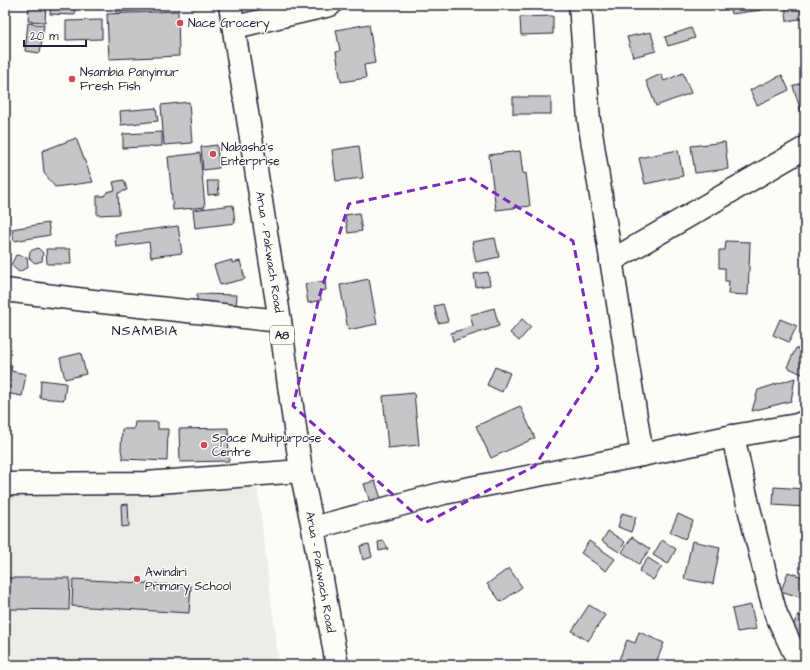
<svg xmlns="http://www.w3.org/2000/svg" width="810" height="670" viewBox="0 0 810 670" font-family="'Architects Daughter',sans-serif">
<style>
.built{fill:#ecece9}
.building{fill:#c6c6c8;stroke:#22223b}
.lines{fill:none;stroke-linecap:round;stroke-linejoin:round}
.minor-casing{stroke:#22223b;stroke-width:25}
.major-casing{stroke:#22223b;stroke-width:25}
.minor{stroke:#fdfcf7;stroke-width:22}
.major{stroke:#fdfcf7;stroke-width:22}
.marked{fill:none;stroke:#7b2cbf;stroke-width:3;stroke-dasharray:8 5;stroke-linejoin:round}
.poi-dot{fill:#d1495b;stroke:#fdfcf7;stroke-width:1.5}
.labels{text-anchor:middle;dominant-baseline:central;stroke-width:3;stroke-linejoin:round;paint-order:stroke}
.shield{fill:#fdfcf7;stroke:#646373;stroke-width:1}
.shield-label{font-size:11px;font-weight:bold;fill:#22223b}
.poi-label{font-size:12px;fill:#22223b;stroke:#fdfcf7;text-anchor:start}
.street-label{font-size:12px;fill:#22223b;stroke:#fdfcf7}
.quarter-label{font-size:14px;letter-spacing:1px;fill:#22223b;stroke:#fdfcf7}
</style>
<rect width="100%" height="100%" fill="#fdfcf7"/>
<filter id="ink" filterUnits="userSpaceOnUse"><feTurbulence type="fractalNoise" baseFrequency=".025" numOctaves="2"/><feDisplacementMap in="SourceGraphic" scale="8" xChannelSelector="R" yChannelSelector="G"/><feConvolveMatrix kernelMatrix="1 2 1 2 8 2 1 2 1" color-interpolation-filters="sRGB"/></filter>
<g filter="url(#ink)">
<path class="built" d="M257,484L279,665H5V491Z"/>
<g class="building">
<path d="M29,5H46L45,22L28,21Z"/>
<path d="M51,5H75V15L50,14Z"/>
<path d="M115,5H152V10L115,12Z"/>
<path d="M729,5H762V10L731,14Z"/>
<path d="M785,5H805V18L787,21Z"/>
<path d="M178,11L179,56L109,59L107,14Z"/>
<path d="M553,16V34L521,35L520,17Z"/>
<path d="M102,20V39L66,40V21Z"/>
<path d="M28,23L44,25L40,53L25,51Z"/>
<path d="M369,24L375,63L364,65L366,78L341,82L336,52L340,51L336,30Z"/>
<path d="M691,28L695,38L668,46L665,37Z"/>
<path d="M651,32L656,51L633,57L627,37Z"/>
<path d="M683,73L691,93L656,106L646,81L661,74L664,81Z"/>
<path d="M782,75L789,90L757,105L750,90Z"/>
<path d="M805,82V118H803L793,86Z"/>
<rect x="513" y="97" width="38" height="17"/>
<path d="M189,102L192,143L164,145L161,105Z"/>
<path d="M156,108L158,121L121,125L120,111Z"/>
<path d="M162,132V146L123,148V134Z"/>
<path d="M76,138L93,182L55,187L44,173L42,151Z"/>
<path d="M725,142L728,169L695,173L691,146Z"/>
<path d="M217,145L219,168L203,170L201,147Z"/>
<path d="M359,146L363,178L336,181L332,150Z"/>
<path d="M678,150L683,176L645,184L639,158Z"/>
<path d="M520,151L523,174L526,173L530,206L496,210L489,155Z"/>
<path d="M200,153L205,207L173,210L168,157Z"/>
<path d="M124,180L127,190L118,193L119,214L97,215V196H104L107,192L115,190L113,182Z"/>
<path d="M207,181H218L219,194L208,195Z"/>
<path d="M233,205L235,223L195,228L193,210Z"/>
<path d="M359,213L362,231L348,233L345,215Z"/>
<path d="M48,223L50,235L14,241L12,229Z"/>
<path d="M178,226L182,253L151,257L149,242L116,247L115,234Z"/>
<path d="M495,238L499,257L476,262L472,242Z"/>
<path d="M726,241L750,242L748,295L728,294L729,281H725V268H719V250H725Z"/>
<path d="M38,248L43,253L42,261L35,263L29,258L30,251Z"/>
<path d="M46,249H70L71,264H47Z"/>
<path d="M16,255L27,257L28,267L19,272L11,265Z"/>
<path d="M232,260V263L240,261L245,279L220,285L214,265Z"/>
<path d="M488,272L490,285L476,287L474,274Z"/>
<path d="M369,279L377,324L348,330L340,285Z"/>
<path d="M325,281L326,290L320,291L321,300L308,303L305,284Z"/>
<path d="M197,294L237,295L236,307L197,306Z"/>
<path d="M443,304L448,321L438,323L434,306Z"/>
<path d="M494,308L499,326L453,341L451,333L473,326L470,315Z"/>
<path d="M522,319L531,327L519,341L510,333Z"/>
<path d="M780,319L797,326L789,342L773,335Z"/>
<path d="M796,348L805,352V372L804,375L787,367Z"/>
<path d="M81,353L86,374L65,379L60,358Z"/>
<path d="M5,365L12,366L11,371L26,374L22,396L5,393Z"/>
<path d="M495,367L510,373L502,392L487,385Z"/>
<path d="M795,378L791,401L752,411L758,390Z"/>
<path d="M41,380L66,383L64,400L40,398Z"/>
<path d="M414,393L419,445L388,448L383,396Z"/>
<path d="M520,406L535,438L491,458L476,426Z"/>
<path d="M135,422H158V429H168L167,461L123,459L121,450L122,429H134Z"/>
<path d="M228,428L229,461L180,462L179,429Z"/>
<path d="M375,481L383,504L372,508L364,484Z"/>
<path d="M774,487L805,489V507L773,505Z"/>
<path d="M128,504L129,526L122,527L121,505Z"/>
<path d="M622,513L636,517L631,532L618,527Z"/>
<path d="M678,514L693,521L685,539L670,532Z"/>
<path d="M608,531L625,542L619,552L602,541Z"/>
<path d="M632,537L650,549L639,564L622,552Z"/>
<path d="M662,540L676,549L668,564L653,555Z"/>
<path d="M384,541L388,549L379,551L378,542Z"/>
<path d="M589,541L615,559L606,571L581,553Z"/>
<path d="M692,541L720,547L713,584L684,579Z"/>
<path d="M369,544L372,557L363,560L360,546Z"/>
<path d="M648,558L662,567L653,580L639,571Z"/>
<path d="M509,568L522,587L501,602L487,584Z"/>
<path d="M788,572L805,578V599L781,591Z"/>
<path d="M6,578H70L69,610L6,609Z"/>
<path d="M73,579L191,586L189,613L72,606Z"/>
<path d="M589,605L605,615L588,641L572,631Z"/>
<path d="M751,605L756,629L737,632L732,609Z"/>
<path d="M798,615L805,618V640L790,632Z"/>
<path d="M639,632L664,643L655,665H625L618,662L627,640L635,643Z"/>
</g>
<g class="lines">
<defs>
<g id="minor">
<path d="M580,5L589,120L642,455"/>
<path d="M235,27L330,5"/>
<path d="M611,261L805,148"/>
<path d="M5,290L93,301L280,321"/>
<path d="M733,436L747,500L770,593L776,614L800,665"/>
<path d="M5,484L146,483L301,471"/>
<path d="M313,528L444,493L642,455L733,436L797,425L805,422"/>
</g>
<path id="major" d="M230,5L280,321L301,471L313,528L337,665"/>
</defs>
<use href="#minor" class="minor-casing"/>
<use href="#major" class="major-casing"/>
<use href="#minor" class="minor"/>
<use href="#major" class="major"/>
</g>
</g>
<path class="marked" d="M470,178L573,241L598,368L535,466L425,523L293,406L320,294L349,204Z"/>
<g class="poi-dot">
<circle cx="180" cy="23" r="4"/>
<circle cx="72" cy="79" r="4"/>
<circle cx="213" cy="154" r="4"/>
<circle cx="204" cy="445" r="4"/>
<circle cx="137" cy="579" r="4"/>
</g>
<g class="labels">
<rect class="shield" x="270" y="326" width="24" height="18" rx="3"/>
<g class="shield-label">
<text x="282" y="335">A8</text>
</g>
<g class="poi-label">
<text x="188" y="23">Nace Grocery</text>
<text x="80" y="72">Nsambia Panyimur<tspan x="80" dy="14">Fresh Fish</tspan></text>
<text x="221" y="147">Nabasha's<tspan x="221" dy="14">Enterprise</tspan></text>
<text x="212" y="438">Space Multipurpose<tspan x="212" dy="14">Centre</tspan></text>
<text x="145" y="572">Awindiri<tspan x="145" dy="14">Primary School</tspan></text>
</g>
<g class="street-label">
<text transform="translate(269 252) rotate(81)">Arua - Pakwach Road</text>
<text transform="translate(320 572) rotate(80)">Arua - Pakwach Road</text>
</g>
<g class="quarter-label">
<text x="145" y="331">NSAMBIA</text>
</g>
</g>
<rect width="810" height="670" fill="none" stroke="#fdfcf7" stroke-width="20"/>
<rect x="10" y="10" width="790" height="650" fill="none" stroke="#22223b" stroke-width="1.5" filter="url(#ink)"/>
<path d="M24 40v6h62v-6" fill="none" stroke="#22223b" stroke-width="2"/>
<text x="30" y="40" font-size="12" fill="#22223b" stroke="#fdfcf7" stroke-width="3" paint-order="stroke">20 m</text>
</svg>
